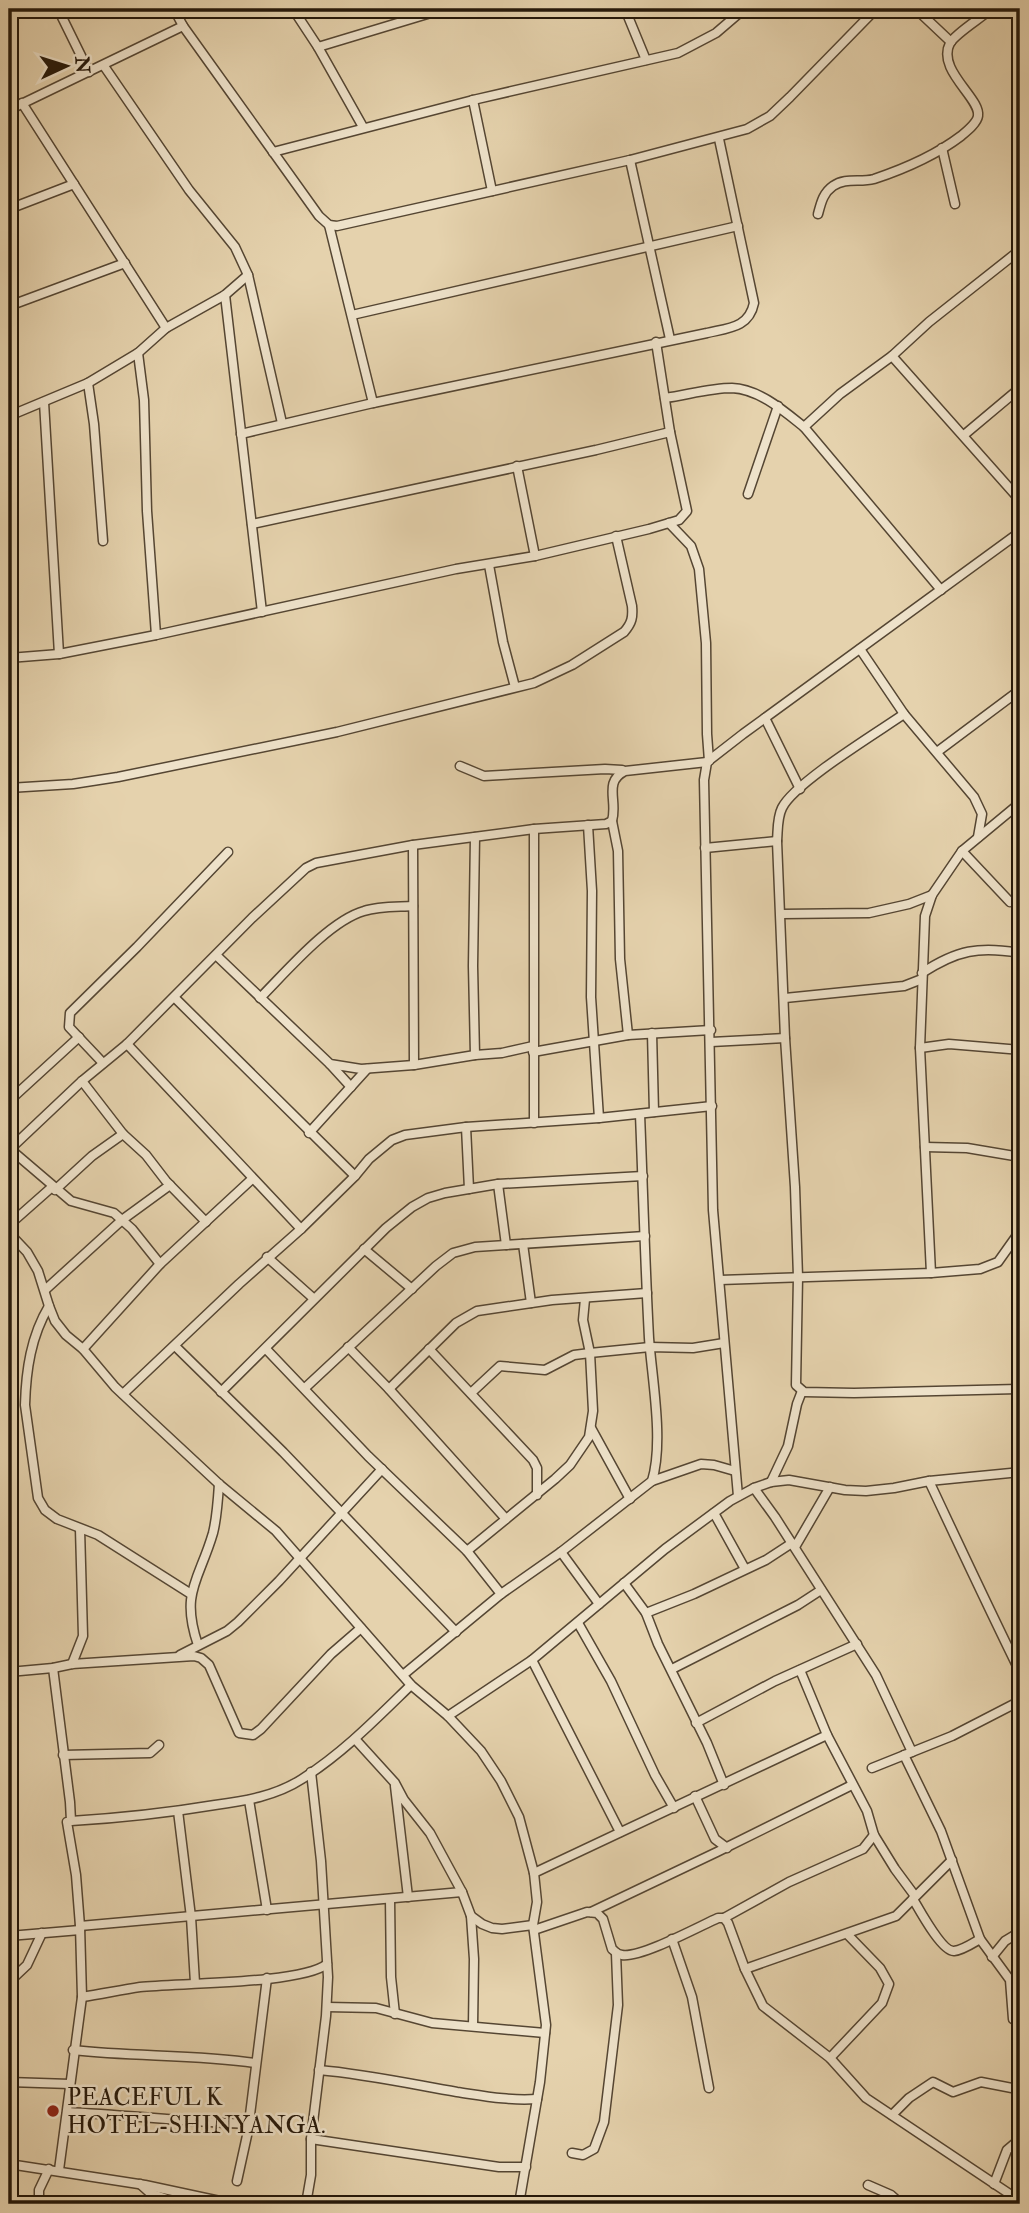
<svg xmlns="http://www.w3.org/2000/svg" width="1029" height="2213" viewBox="0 0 1029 2213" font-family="'IM FELL Double Pica',serif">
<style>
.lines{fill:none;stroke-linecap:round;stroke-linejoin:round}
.minor-casing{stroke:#554633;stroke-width:11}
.minor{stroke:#eee2ca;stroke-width:8}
.poi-dot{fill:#8f2418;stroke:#eee2ca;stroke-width:2.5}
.labels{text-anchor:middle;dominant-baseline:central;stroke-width:5;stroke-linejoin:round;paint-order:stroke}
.poi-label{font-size:24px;fill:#25180a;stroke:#eee2ca;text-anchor:start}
</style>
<rect width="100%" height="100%" fill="#e5d2ad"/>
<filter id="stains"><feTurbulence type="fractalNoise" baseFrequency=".00286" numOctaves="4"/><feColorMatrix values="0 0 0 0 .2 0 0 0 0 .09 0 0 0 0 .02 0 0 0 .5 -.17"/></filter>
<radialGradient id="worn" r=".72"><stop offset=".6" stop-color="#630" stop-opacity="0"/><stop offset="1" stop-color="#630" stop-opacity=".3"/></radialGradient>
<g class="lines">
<defs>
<g id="minor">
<path d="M58,9L89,72"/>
<path d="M174,9L183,26L319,216L329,225L337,226L630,160L747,129L770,116L790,97L876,9"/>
<path d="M293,9L318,47L363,127"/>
<path d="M625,9L646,60"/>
<path d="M916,9L951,42"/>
<path d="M318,47L444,9"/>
<path d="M104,66L189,190L235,247L248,275L282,423"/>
<path d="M473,100L492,191"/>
<path d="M22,103L166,328"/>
<path d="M9,110L183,26"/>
<path d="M942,148L955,204"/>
<path d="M273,152L473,100L678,53L716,33L744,9"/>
<path d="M630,160L670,339"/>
<path d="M9,209L74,184"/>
<path d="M818,214C821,203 823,193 833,186C846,177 860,183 874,179C904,169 936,155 961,136C967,131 977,123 978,116C981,98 936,70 950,43C956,33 981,18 991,9"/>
<path d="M329,225L373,403"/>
<path d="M225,295L262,612"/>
<path d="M9,306L125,263"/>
<path d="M352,315L738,226"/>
<path d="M138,353L144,400L147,511L156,635"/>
<path d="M892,356L1020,500"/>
<path d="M88,383L94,424L103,541"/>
<path d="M665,398C687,395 710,388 732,388C759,389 784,411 804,427L941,590"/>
<path d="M44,402L59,654"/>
<path d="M9,416L88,383L138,353L166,328L225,295L248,275"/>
<path d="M804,427L840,394L892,356L929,322L1020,250"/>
<path d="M241,434L373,403L707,333C728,328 749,328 754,303L719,139"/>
<path d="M964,435L1020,388"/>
<path d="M517,466L535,556"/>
<path d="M748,494L778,406"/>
<path d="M669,523L691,546L699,569L706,643L707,734L709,761"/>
<path d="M252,524L596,450L670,432"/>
<path d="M489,565L503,642L515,687"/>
<path d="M860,649L904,714L974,797L982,814L978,837"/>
<path d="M9,658L59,654L156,635L456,569L535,556L649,529L679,520L687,511L670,432L656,342"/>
<path d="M904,714C878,732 794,783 782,808C777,818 778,830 777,841L785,1038L795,1187L798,1277L796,1385L804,1392L854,1393L1020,1389"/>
<path d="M765,718L800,789"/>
<path d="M937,752L1020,690"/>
<path d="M460,766L484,776L605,769L622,770"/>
<path d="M9,788L73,784L118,777L337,732L534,683L572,665L624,632C632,623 633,617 632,606L616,536"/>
<path d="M612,821L618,851L620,959L628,1035"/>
<path d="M588,825L592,891L591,997L599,1118"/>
<path d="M534,829V1123"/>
<path d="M413,845L414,1065"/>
<path d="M705,848L777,841"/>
<path d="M962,851L1010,902"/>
<path d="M782,914L869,913L909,904L932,895"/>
<path d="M217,956L330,1064L361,1069L414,1065L475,1055L502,1053L533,1046"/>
<path d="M922,973C957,950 979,946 1020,953"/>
<path d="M175,998L355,1176"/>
<path d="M260,998C286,972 329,921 364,911C379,906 397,907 413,906"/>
<path d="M785,998L904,986L922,979"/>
<path d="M652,1033L654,1112"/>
<path d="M711,1042L785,1038"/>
<path d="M127,1044L301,1229"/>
<path d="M920,1048L949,1044L1020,1050"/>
<path d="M533,1052L628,1035L711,1030"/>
<path d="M475,1055L473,966L475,837"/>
<path d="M103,1063L69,1027L70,1013L137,947L228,852"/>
<path d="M330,1064L351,1087"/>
<path d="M82,1081L123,1134L146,1155L166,1181L206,1222"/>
<path d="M9,1101L79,1037"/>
<path d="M466,1127L469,1189"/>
<path d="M309,1133L367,1069"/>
<path d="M925,1147L967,1148L1020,1157"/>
<path d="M10,1149L71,1201L114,1213L132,1229L160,1264"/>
<path d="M9,1150L82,1081L127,1044L252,918L306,868L316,863L413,845L534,829L606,824L612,821C618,801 603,782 625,771L707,762"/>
<path d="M498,1184L506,1245"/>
<path d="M55,1190L92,1156L123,1134"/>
<path d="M9,1225L52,1187"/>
<path d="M9,1233L27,1252L38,1271L49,1306L55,1321L66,1335L83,1349L115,1387L148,1418L219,1484L276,1531L411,1685L448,1716L481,1751L501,1781L519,1817L534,1873L537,1902L533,1925L546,2025L540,2082L519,2204"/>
<path d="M523,1244L531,1303"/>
<path d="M364,1249L412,1289"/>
<path d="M267,1257L313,1298"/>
<path d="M931,1273L920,1048L925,916L932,895L962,851L1020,803"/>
<path d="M720,1280L931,1273L980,1269L998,1262L1020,1231"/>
<path d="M45,1290L122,1220L170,1185"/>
<path d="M49,1306C31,1336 26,1370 25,1405L38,1498L45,1510L57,1519L98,1535L191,1594"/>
<path d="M175,1346L283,1452L456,1632"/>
<path d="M348,1347L389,1389L506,1519"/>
<path d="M83,1349L160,1264L252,1179"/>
<path d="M266,1349L368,1456L467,1551L501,1594"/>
<path d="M429,1349L533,1460L537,1468V1495"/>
<path d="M305,1388L436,1266L453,1253L475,1247L645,1236"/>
<path d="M389,1389L456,1323L477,1311L552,1300L647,1293"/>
<path d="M221,1392L386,1228L412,1207L428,1198L445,1193L498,1184L643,1176"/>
<path d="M471,1393L500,1366L545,1370L574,1355L590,1353L650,1347L693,1348L724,1343"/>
<path d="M123,1394L239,1284L301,1229L355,1176L369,1159L392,1140L405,1135L466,1127L599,1118L712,1106"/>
<path d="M591,1428L630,1499"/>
<path d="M652,1481L701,1464L714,1465L735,1471"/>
<path d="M929,1481C959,1545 989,1609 1020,1672"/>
<path d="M771,1482L788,1446L797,1404L802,1391"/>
<path d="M754,1488L775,1517L876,1675L912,1752"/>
<path d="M738,1496L713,1210L704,780L707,762L743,734L1020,532"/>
<path d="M714,1513L745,1569"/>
<path d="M795,1547L830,1487"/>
<path d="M467,1551L555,1479L570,1465L589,1437L593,1411L590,1353L583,1320L585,1299"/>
<path d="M561,1552L599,1604"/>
<path d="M624,1583L646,1613L658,1644L707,1743L724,1785"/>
<path d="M646,1613L694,1594L766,1560L792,1543"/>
<path d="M578,1623L611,1681L655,1775L674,1808"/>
<path d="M198,1645C180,1592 199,1581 213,1533C217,1517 218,1500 219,1484"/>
<path d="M180,1655L227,1631L238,1622L279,1581L382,1469"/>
<path d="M532,1660L620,1832"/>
<path d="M72,1664L83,1636L80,1529"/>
<path d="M53,1668L70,1802L71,1821L67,1822L76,1875L80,1926L82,1997L59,2170"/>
<path d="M672,1669L798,1605L821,1590"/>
<path d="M800,1670L827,1735L867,1811L874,1835L895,1869L915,1896"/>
<path d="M9,1672L53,1668L72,1664L194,1656L201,1658L209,1665L239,1733L253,1735L261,1729L331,1654L361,1628"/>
<path d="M403,1675L501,1594L561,1552L652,1481C664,1442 652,1379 649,1338C645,1263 643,1189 640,1114"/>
<path d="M448,1716L532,1660L665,1549L730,1501L754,1488L771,1482L789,1480L845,1490L866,1491L894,1488L929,1481L1020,1472"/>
<path d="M696,1723L775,1681L857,1644"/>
<path d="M355,1739L395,1783L404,1800L430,1833L462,1892L471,1916L482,1924L492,1928L502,1929L533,1925"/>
<path d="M63,1755L150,1753L159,1745"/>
<path d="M904,1755L941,1831L980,1939L1010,1980L1013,2019"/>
<path d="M872,1768L952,1736L1020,1701"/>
<path d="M395,1786L408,1897"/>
<path d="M695,1796L715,1839L727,1848"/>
<path d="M249,1800L267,1910"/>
<path d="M178,1811L191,1917L195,1983"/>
<path d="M71,1821C120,1818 167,1813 215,1805C245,1801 276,1796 302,1779C343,1753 377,1718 411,1685"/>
<path d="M534,1873L827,1735"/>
<path d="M390,1899L391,1977L395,2014"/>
<path d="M913,1899C919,1909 942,1952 954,1951C963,1950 973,1943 980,1939"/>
<path d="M591,1912L717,1852L852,1785"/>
<path d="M471,1916L474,1959L473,2026"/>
<path d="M724,1918L789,1882L863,1849L874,1835"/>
<path d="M80,1926L462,1892"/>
<path d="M534,1930L587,1912L597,1913L603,1919L612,1949C616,1952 616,1954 622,1955C641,1958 698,1927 718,1918H724L728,1923L745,1969L763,2006L830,2058L866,2098L1020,2201"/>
<path d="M9,1936L80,1930"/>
<path d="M672,1939L692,1997L709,2088"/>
<path d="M992,1957L1005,1941L1020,1932"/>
<path d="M745,1969L896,1916L952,1860"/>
<path d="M9,1982L27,1965L42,1933"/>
<path d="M82,1997C101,1994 121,1990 140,1987C179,1983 302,1984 327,1964"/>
<path d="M327,2007L376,2008L432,2023L545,2033"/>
<path d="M73,2050C134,2057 195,2054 255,2063"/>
<path d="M830,2058L882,2003L889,1984L880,1968L847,1934"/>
<path d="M319,2070C365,2074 411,2084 457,2092C484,2096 510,2101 537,2099"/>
<path d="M9,2082L70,2084"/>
<path d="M67,2112C127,2115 188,2122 248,2124"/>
<path d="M892,2115L909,2098L933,2082L953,2092L981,2082L1017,2089"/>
<path d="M311,2139L499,2167H526"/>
<path d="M572,2153L583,2155L594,2149L604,2122L618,2005L616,1953"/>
<path d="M9,2164L145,2185L229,2203L244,2204"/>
<path d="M237,2181L248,2131L267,1978"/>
<path d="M140,2184L150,2193L181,2204"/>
<path d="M994,2184L1007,2150L1020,2139"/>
<path d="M868,2185L891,2195L901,2204"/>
<path d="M39,2204V2190L49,2169"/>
<path d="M306,2204L311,2175V2139L326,2016L328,1977L321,1861L311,1772"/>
</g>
</defs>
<use href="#minor" class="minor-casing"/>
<use href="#minor" class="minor"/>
</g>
<circle class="poi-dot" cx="53" cy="2111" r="7"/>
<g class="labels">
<g class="poi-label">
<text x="67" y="2097">PEACEFUL K<tspan x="67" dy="28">HOTEL-SHINYANGA.</tspan></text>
</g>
</g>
<rect width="1029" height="2213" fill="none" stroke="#e5d2ad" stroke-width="35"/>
<rect x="10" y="10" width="1008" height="2192" fill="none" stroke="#25180a" stroke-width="3.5"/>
<rect x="18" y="18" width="994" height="2178" fill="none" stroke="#25180a" stroke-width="2"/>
<g transform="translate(66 66) rotate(86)" stroke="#eee2ca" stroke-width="5" paint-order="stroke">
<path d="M0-5L12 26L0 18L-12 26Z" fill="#25180a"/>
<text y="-10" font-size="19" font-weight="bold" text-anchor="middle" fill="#25180a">N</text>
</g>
<rect width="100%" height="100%" filter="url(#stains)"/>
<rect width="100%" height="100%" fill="url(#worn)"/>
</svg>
